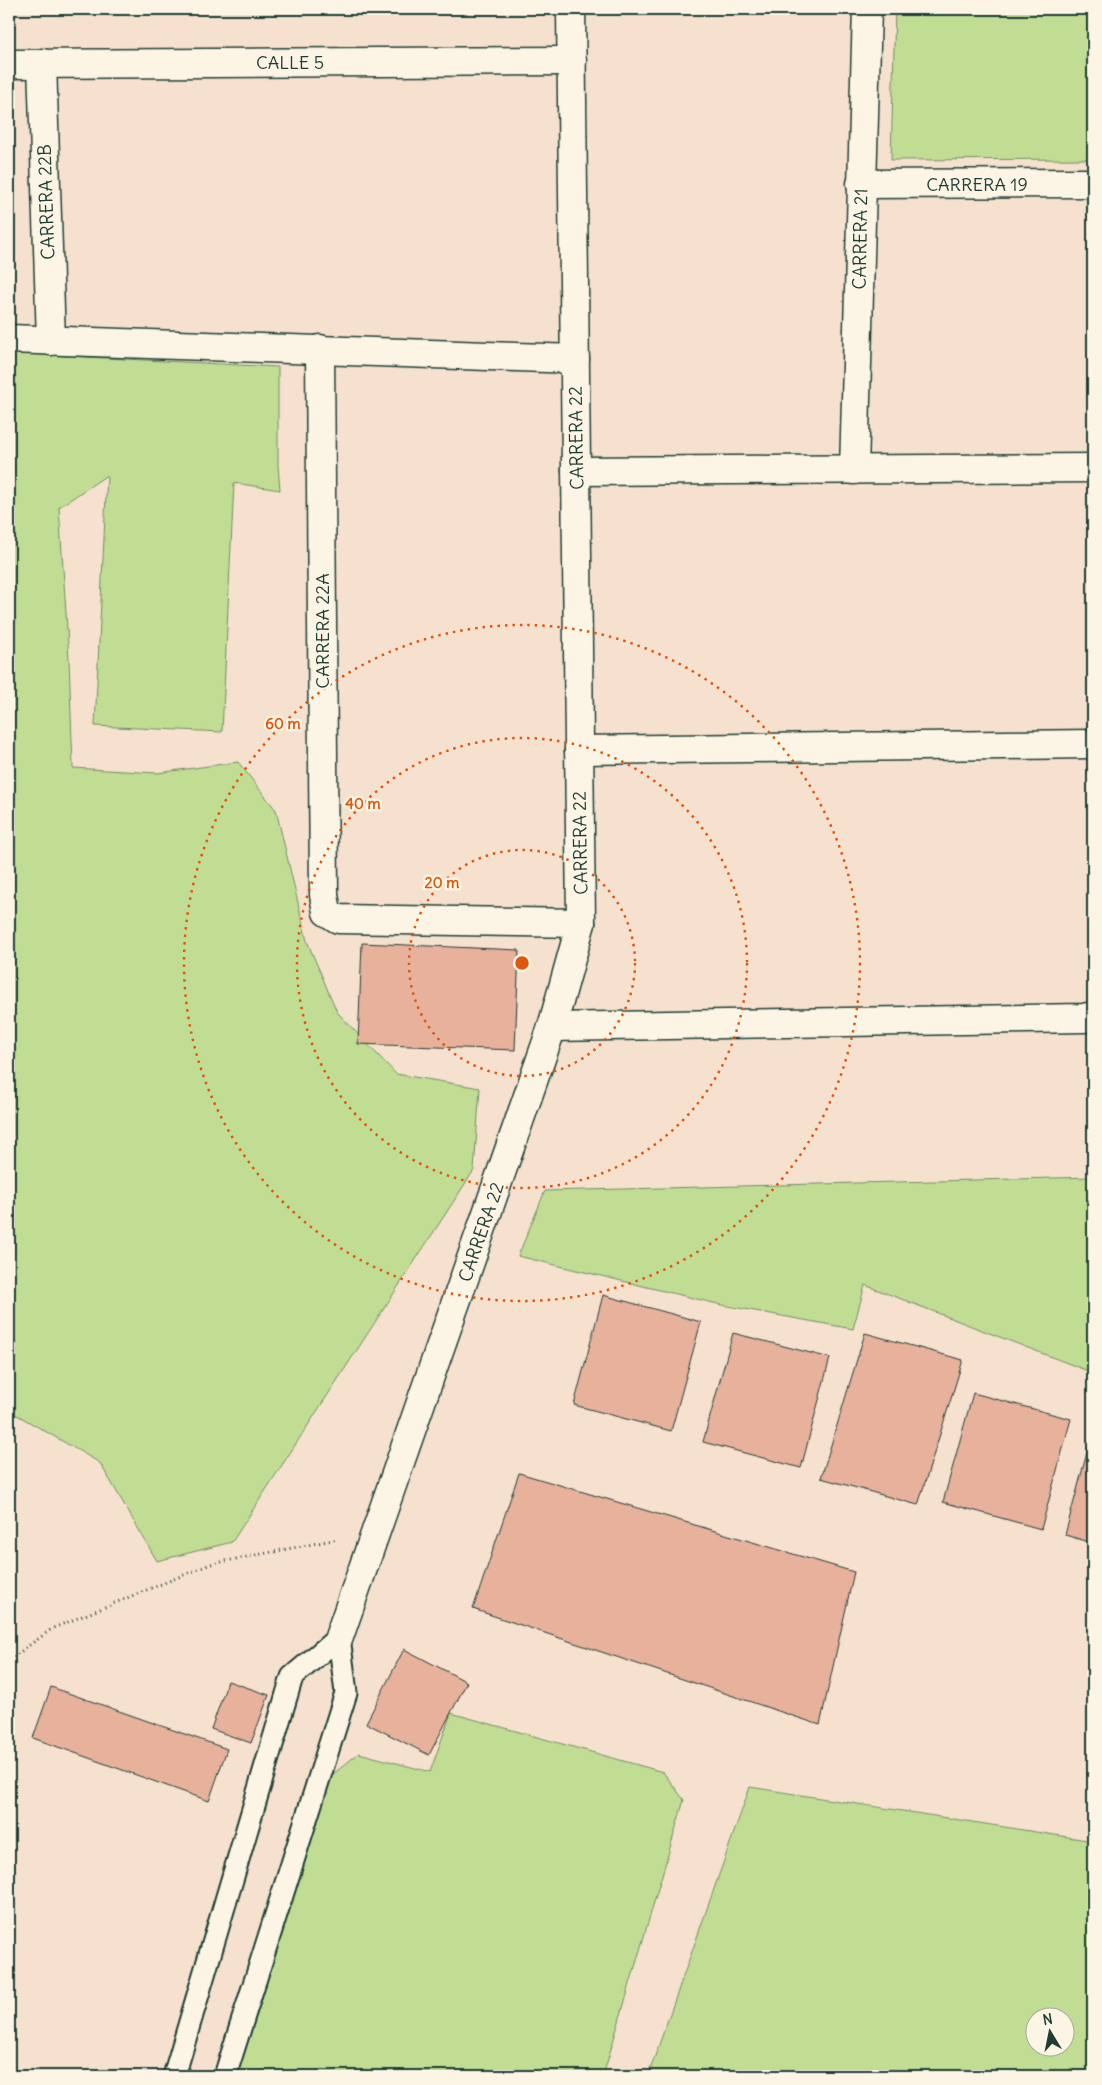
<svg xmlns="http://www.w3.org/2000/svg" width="1102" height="2085" viewBox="0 0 1102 2085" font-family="Delius,sans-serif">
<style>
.green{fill:#c1dd94;stroke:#708d64;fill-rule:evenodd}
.building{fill:#e7b19c;stroke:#1f3d34}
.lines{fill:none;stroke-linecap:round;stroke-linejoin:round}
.service-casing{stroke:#1f3d34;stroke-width:25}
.minor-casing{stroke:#1f3d34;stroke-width:31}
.path{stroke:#1f3d34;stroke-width:3;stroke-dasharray:1 4;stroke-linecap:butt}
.service{stroke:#fcf5e5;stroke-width:21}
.minor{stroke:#fcf5e5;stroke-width:28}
.ring{fill:none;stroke:#de580e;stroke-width:2.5;stroke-dasharray:2.5 5}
.labels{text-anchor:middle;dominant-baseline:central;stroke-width:4.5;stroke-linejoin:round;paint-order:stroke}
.street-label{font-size:18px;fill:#1f3d34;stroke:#fcf5e5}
.centre{fill:#de580e;stroke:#fcf5e5;stroke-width:2.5}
.ring-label{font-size:15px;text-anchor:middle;font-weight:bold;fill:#de580e;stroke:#fcf5e5;stroke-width:4.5;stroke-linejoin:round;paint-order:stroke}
</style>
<rect width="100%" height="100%" fill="#f6e1cf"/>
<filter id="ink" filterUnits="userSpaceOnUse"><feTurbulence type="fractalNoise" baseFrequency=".02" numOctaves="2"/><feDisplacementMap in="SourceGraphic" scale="10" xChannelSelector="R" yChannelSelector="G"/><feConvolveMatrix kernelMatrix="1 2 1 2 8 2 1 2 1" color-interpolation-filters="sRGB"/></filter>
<g filter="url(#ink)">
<g class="green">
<path d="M895,9H1093V159L891,160Z"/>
<path d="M9,353L278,367V465L280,490L234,483L222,732L95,726L107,475L59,507L69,659L73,768L157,773L238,762L276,810L307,941L337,1012L396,1074L480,1088L474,1170L232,1542L157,1561L100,1463L19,1416L9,1414Z"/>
<path d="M1093,1177V1373L865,1285L853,1329L722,1305L518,1256L545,1191Z"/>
<path d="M451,1713L663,1772L684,1800L603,2076H234L327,1779L359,1753L430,1772Z"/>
<path d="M750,1787L1093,1841V2076H648ZM1034,2018H1064V2048H1034Z"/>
</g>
<g class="building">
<path d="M362,943L519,950L515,1050L358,1044Z"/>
<path d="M603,1295L701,1322L671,1431L574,1405Z"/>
<path d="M733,1333L830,1358L801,1468L703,1442Z"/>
<path d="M865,1333L963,1360L918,1505L821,1478Z"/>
<path d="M973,1393L1071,1419L1041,1529L943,1502Z"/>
<path d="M1093,1430V1543L1065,1535Z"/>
<path d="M519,1473L854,1572L820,1725L473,1609Z"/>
<path d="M404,1649L467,1682L429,1755L366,1723Z"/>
<path d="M228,1681L269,1695L251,1743L211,1729Z"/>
<path d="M51,1687L227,1749L209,1801L33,1738Z"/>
</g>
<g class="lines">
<defs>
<g id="service">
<path d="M174,2076L292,1677L339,1637"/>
<path d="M225,2076L346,1693L339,1637"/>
</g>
<g id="minor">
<path d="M42,63L51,341"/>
<path d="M9,64L572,61"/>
<path d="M861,184L1093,183"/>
<path d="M9,339L575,359"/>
<path d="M320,349L324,895L327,912L338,919L581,923"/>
<path d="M854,470L867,9"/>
<path d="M576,471L1093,468"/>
<path d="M579,750L1093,744"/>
<path d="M552,1027L1084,1018L1093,1016"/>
<path d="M339,1637L552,1027L581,923L571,9"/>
</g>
</defs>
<use href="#service" class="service-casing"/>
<use href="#minor" class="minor-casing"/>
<path class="path" d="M9,1660L53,1628L211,1564L338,1539"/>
<use href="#service" class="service"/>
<use href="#minor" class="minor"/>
</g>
</g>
<g class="ring">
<circle cx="522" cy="963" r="113"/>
<circle cx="522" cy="963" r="225"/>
<circle cx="522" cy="963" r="338"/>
</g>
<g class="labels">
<g class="street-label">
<text x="290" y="62">CALLE 5</text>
<text x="977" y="184">CARRERA 19</text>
<text transform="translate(46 202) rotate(-92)">CARRERA 22B</text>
<text transform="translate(860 239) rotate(-89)">CARRERA 21</text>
<text transform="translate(576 438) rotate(-91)">CARRERA 22</text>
<text transform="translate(322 631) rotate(-90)">CARRERA 22A</text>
<text transform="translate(580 843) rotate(-91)">CARRERA 22</text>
<text transform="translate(481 1232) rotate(-71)">CARRERA 22</text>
</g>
</g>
<circle cx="522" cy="963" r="8" class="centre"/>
<g class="ring-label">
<text x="283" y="729">60 m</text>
<text x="363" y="809">40 m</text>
<text x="442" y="888">20 m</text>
</g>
<rect width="1102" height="2085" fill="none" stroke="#fcf5e5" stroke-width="30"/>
<rect x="15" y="15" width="1072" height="2055" fill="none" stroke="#1f3d34" stroke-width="2" filter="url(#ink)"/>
<g transform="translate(1050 2032) rotate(350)"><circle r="24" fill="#fcf5e5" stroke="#a4ab9e"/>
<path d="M0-4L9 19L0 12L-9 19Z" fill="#1f3d34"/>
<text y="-8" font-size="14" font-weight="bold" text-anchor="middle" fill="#1f3d34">N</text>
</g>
</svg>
